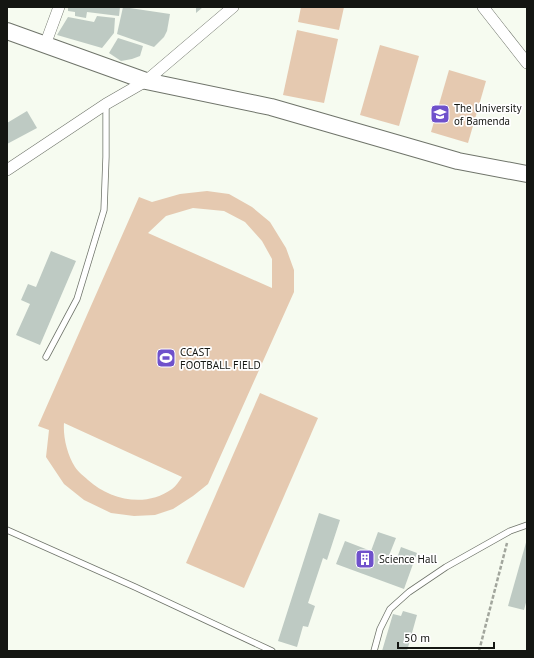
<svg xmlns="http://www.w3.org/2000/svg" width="534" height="658" viewBox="0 0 534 658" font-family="'PT Sans',sans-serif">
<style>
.green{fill:#e5c9b0;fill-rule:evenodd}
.building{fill:#becac3}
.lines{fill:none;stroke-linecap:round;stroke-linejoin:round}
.lane-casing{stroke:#6f746a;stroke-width:7}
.street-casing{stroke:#6f746a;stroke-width:12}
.secondary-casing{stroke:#6f746a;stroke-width:18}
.path{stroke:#a2a69d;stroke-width:2.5;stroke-dasharray:4 2;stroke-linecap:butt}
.lane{stroke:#fff;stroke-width:5.5}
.street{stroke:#fff;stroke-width:11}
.secondary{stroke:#fff;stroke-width:16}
.labels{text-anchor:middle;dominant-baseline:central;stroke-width:3.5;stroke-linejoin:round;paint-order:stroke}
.poi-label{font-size:11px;fill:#141612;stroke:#fff;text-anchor:start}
</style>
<rect width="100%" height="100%" fill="#f6fbf0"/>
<g class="green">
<path d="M301,7H344L339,30L298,22Z"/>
<path d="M297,30L338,39L324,103L283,95Z"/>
<path d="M380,45L419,56L399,126L360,115Z"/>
<path d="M449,70L486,81L468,143L431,132Z"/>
<path d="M207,191L229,194L252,207L270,222L286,248L294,270V292L208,484L193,496L173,509L155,515L134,516L111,513L84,500L64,484L46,457L49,430L38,426L139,197L152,202L180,194ZM193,208L224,211L245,222L262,241L272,259V288L148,233L166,216ZM64,423L182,477C179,481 176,486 172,489C146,508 110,500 88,480C84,476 78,472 75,467C67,454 63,437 64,423Z"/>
<path d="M260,393L318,418L244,588L186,563Z"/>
</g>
<g class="building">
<path d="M68,7H120L119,16L87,12L86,18L75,16V12L68,11Z"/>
<path d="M123,7L170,14L167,31L164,37L154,47L117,34Z"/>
<path d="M196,7H203L196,13Z"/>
<path d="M97,16L115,18L114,33L102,48L57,35L68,17L94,22Z"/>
<path d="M118,38L143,46L140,56L132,59L121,61L109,53Z"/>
<path d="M27,111L37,128L7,144V123Z"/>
<path d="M51,251L76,261L40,345L16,335L30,304L21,300L28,284L36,287Z"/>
<path d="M319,513L340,520L327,560L323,558L308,603L315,606L308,627L303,626L297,647L278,641Z"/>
<path d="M378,532L396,538L388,558L396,561L401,547L417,553L404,589L336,564L345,541L371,551Z"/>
<path d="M527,539V599L524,610L508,606Z"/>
<path d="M403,611L417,615L407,651H382L393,614L401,616Z"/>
</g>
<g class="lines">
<defs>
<g id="lane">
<path d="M46,357L77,299L104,210L106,157V104"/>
<path d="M7,530L135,587L272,651"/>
<path d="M374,651L380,629L390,609L409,592L446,567L510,531L527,525"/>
</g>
<g id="street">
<path d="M483,7L527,63"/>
<path d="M45,45L59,7"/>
<path d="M7,170L106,104L146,81L233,7"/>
</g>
<path id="secondary" d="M7,31L146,81L271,107L458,161L527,174"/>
</defs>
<use href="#lane" class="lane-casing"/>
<use href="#street" class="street-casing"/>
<use href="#secondary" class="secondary-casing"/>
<path class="path" d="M479,651L507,543"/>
<use href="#lane" class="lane"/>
<use href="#street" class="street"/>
<use href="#secondary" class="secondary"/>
</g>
<defs>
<symbol id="university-square" viewBox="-11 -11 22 22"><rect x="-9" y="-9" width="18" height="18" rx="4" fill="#6f51cb" stroke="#fff"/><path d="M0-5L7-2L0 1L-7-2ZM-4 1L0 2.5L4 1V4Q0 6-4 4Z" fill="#fff"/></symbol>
<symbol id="stadium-square" viewBox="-11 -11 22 22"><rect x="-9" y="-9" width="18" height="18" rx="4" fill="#6f51cb" stroke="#fff"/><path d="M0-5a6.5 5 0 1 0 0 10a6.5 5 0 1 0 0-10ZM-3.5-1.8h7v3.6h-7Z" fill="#fff"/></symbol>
<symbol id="building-square" viewBox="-11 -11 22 22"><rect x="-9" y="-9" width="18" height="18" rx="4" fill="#6f51cb" stroke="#fff"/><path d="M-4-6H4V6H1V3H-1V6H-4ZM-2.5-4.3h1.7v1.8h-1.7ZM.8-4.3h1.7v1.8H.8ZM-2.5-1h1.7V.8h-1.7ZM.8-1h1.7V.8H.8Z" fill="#fff"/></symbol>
</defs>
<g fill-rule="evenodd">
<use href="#university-square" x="429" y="103" width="22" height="22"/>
<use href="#stadium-square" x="155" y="347" width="22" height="22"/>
<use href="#building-square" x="354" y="548" width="22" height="22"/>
</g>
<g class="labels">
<g class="poi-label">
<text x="454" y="108">The University<tspan x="454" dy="13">of Bamenda</tspan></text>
<text x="180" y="352">CCAST<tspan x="180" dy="13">FOOTBALL FIELD</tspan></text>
<text x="379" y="559">Science Hall</text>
</g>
</g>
<rect width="534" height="658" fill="none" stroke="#141612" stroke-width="16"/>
<path d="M398 642v6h96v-6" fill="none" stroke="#141612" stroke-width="2"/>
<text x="404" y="642" font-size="12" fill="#141612" stroke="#ffffff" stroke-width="3" paint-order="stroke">50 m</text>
</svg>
